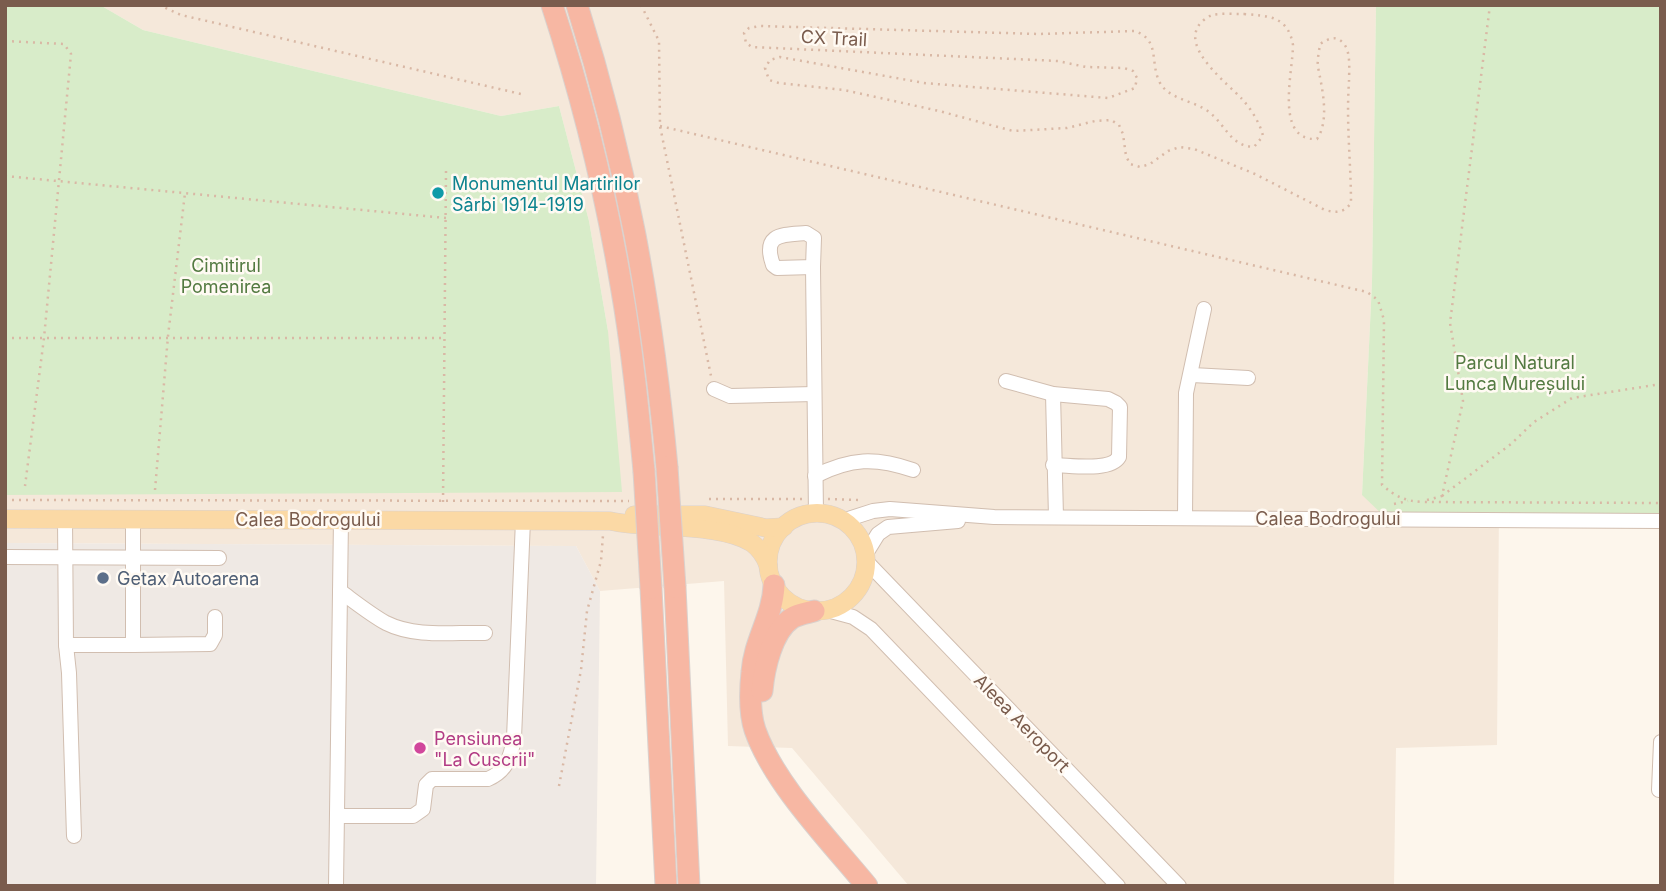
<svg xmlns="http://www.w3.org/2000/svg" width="1666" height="891" viewBox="0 0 1666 891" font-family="Inter,sans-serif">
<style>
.residential{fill:#f5e8da}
.industrial{fill:#efe9e4}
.green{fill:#d8ecc9}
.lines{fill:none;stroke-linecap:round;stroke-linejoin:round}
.minor-casing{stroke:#d1beb0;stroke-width:16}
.major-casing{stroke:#dad1cd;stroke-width:19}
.highway-casing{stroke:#dad1cd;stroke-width:23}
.path{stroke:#d9b8a5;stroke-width:2.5;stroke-dasharray:2 5;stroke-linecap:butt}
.minor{stroke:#fff;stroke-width:14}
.major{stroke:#fbd9a5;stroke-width:18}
.highway{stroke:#f7b7a3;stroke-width:21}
.highway-bridge-casing{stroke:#dad1cd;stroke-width:23;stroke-linecap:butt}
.highway-bridge{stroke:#f7b7a3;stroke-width:21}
.culture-dot{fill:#0f9aa8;stroke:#fffaf3;stroke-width:2.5}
.service-dot{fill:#5c6f8a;stroke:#fffaf3;stroke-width:2.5}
.hotel-dot{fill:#d1479c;stroke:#fffaf3;stroke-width:2.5}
.labels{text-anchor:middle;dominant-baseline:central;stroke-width:5;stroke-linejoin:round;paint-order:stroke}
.street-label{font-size:18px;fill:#7a5c4d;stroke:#fffaf3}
.culture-label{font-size:18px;fill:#0d838f;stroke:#fffaf3;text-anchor:start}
.park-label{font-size:18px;fill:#537a41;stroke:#fffaf3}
.service-label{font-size:18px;fill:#4e5e75;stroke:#fffaf3;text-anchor:start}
.hotel-label{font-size:18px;fill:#b23c85;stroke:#fffaf3;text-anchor:start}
</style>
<rect width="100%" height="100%" fill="#fdf6ec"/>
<path class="residential" d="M100,5H1376L1372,282L1362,495L1499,509L1497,745L1396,748L1394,886H909L792,748L728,746L724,581L600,591L576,546L5,543V494L608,331L589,221L559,106L501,116L143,30Z"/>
<path class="industrial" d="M5,543L576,546L600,591L596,886H5Z"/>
<g class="green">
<path d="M5,5H100L143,30L501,116L559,106L589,221L608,331L622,492L5,495Z"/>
<path d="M1376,5H1661V520L1386,518L1362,495L1372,282Z"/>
</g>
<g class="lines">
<defs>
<g id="minor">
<path d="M806,233L814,238L813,267L777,268L773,265C762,233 782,235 806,233Z"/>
<path d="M813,267L816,514"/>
<path d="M1192,375L1248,378"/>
<path d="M1006,381L1053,394L1108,399L1116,403L1120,407L1119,457C1110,472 1070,465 1053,465"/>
<path d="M714,389L730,396L814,394"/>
<path d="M1053,394L1056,517"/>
<path d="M815,476C851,458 875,457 913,470"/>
<path d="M1185,518L1186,393L1204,309"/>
<path d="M65,519L66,645H133V519"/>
<path d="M842,521L873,511L890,509L994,517L1661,521"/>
<path d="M865,555L878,534L888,527L958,521"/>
<path d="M5,557L219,558"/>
<path d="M866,561L1179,886"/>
<path d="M340,591C355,602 370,614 386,623C416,638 453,632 485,633"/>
<path d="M827,610L853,617L871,629L1118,886"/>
<path d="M66,645L69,673L74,836"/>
<path d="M133,645L210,644L215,635V617"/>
<path d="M1659,790L1661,742"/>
<path d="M337,816H413L423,809L426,785L432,779H488C507,771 511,756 514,738L523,520"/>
<path d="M336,886L341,519"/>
</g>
<g id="major">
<circle cx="817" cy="562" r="49"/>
<path d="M634,515H705L766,528L784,527"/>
<path d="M5,519L610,521C650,530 718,522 752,543C760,549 765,557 768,565"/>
</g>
<g id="highway">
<path d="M552,5C582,97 605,190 621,285C632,347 638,409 644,471"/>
<path d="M577,5C626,160 652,306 667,467"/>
<path d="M774,585C773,616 754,641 752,672C750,691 749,712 755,730C774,784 831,842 867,886"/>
<path d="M675,587L689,886"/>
<path d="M651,588L666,886"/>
<path d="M762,691C764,669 772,631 792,618C799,614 807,613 814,611"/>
</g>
</defs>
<use href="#minor" class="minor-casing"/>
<use href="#major" class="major-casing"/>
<use href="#highway" class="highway-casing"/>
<g class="path">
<path d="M159,5L181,15L521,94"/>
<path d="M641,5L659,41L660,126L711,376"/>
<path d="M1244,14C1269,16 1288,16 1293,45C1293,72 1274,141 1317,139C1330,120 1322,88 1318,67C1317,60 1319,52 1320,44C1328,39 1336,34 1344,44C1351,52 1349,71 1349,82C1346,123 1351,163 1351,203C1344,213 1336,213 1325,210L1255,174L1194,149L1180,147L1168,151L1150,164L1140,167L1130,164L1126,156L1123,134L1119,125L1111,120L1095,121L1067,128L1013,131L939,111L844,90L779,83L769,80L765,68L770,60L780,57L924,83L1108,98L1135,88L1137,78L1133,71L1124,68L1086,67L1058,61L752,47L746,43L744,33L749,28L760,26L1039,34L1135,31C1160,40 1150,61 1159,81C1168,100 1194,100 1209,112C1226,125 1230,146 1254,147L1263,136C1260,123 1251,109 1242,99C1227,83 1182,49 1199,25C1202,21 1207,17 1212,15C1221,13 1234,14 1244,14Z"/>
<path d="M5,41L64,44L71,54L44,338L25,486"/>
<path d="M660,126L1367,292L1378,300L1384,320L1382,485C1396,497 1405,501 1423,502L1661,503"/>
<path d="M5,176L446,218"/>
<path d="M5,338H444"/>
<path d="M155,490L168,336L185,193"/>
<path d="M1442,496L1511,444L1534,422L1572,398L1661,384"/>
<path d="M709,499H804"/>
<path d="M828,499L860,500"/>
<path d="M5,500L629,501"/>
<path d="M1427,500L1442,496L1463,401L1450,323L1490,5"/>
<path d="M443,502L446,171"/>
<path d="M1394,504L1408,501"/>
<path d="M559,786L581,670L587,611L601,561L603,535"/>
</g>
<use href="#minor" class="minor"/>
<use href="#major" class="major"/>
<use href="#highway" class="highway"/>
<defs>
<g id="highway-bridge">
<path d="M667,467L675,587"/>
<path d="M644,471L651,588"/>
</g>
</defs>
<use href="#highway-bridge" class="highway-bridge-casing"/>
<use href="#highway-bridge" class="highway-bridge"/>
</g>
<circle class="culture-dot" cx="438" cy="193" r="7"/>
<circle class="service-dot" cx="103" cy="578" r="7"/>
<circle class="hotel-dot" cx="420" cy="748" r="7"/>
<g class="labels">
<g class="street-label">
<text transform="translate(834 38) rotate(3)">CX Trail</text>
<text x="1328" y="518">Calea Bodrogului</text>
<text x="308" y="519">Calea Bodrogului</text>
<text transform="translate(1022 723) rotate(46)">Aleea Aeroport</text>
</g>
<g class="culture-label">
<text x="452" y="183">Monumentul Martirilor<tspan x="452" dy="21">Sârbi 1914-1919</tspan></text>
</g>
<g class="park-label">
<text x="226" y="265">Cimitirul<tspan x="226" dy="21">Pomenirea</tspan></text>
<text x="1515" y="362">Parcul Natural<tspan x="1515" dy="21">Lunca Mureșului</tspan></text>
</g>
<g class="service-label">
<text x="117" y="578">Getax Autoarena</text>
</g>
<g class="hotel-label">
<text x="434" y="738">Pensiunea<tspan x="434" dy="21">"La Cuscrii"</tspan></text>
</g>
</g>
<rect width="1666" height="891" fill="none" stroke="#7a5c4d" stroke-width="14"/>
</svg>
